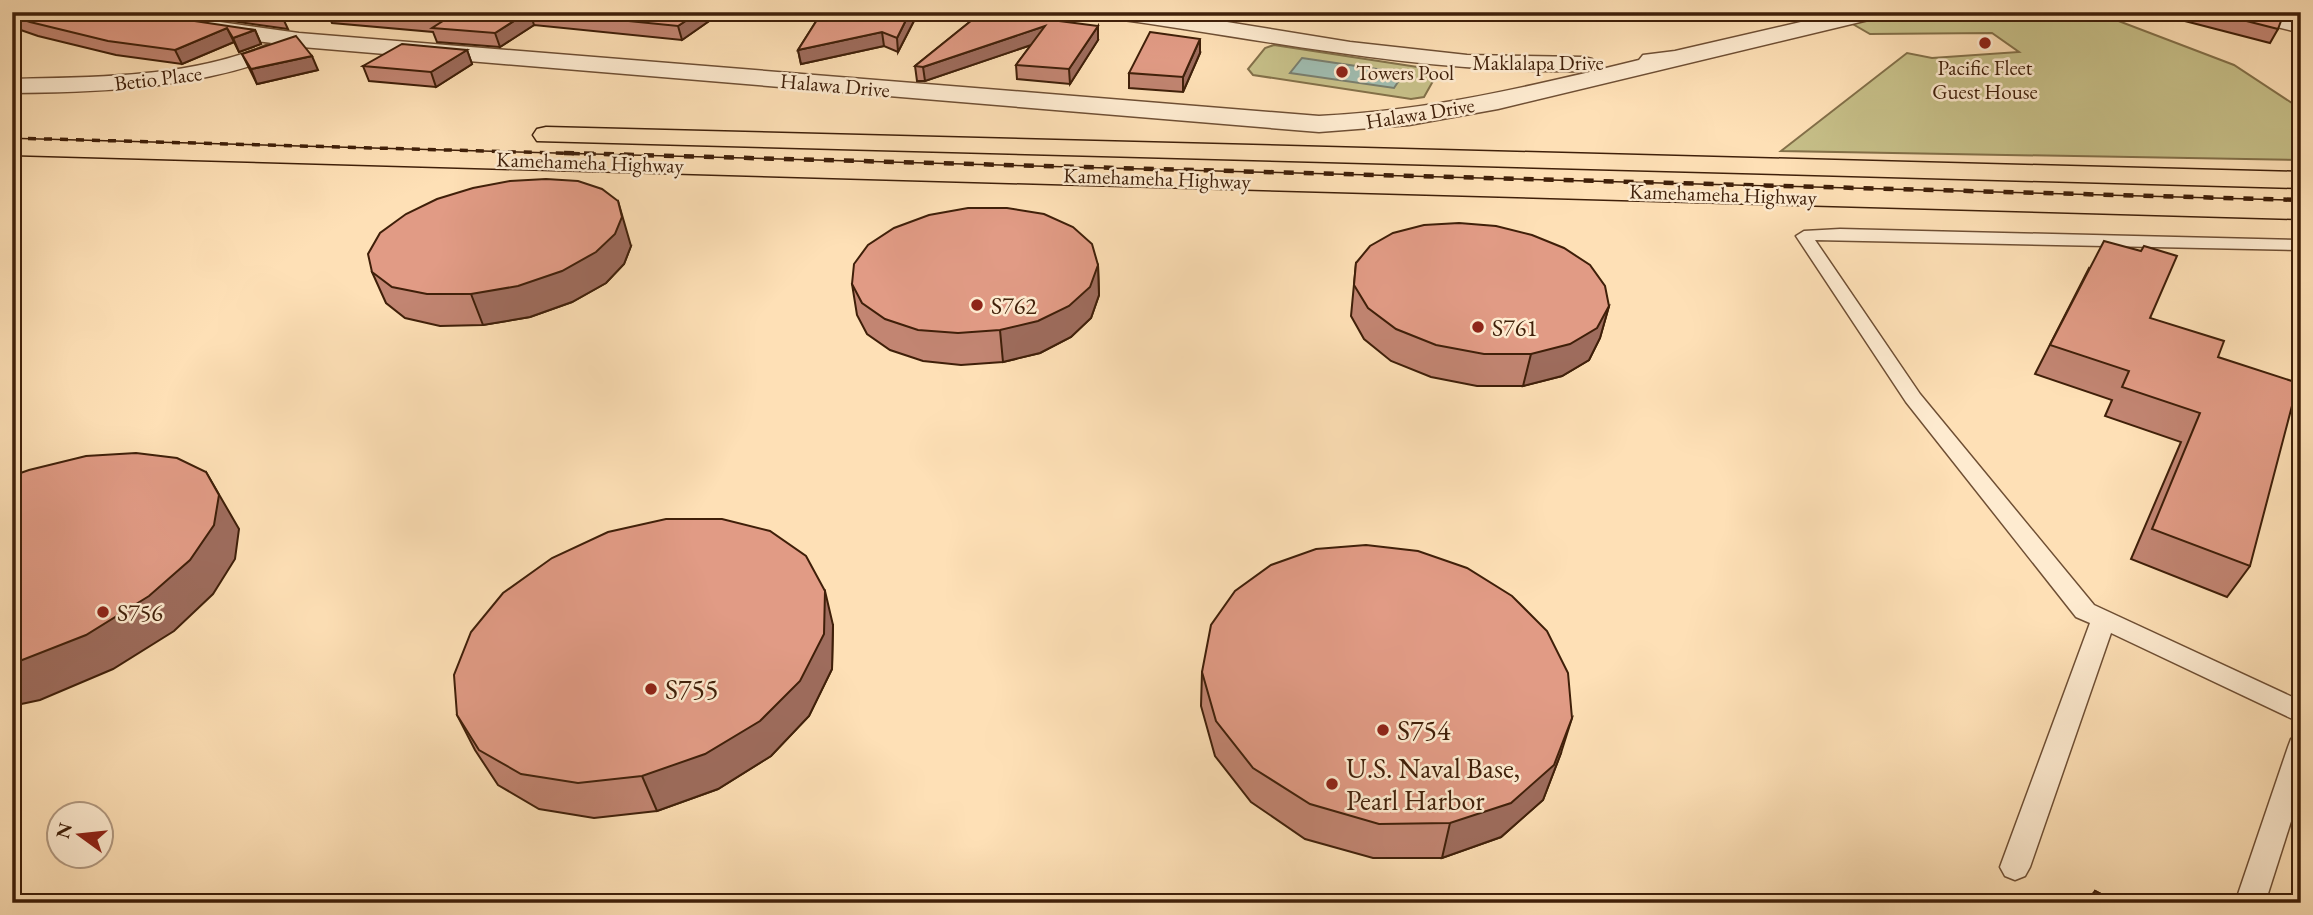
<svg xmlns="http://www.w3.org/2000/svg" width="2313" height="915" viewBox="0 0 2313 915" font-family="'EB Garamond',serif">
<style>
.green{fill:#c7c089;stroke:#837049;stroke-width:2}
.water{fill:#a0bdb1;stroke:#797e6e;stroke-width:2}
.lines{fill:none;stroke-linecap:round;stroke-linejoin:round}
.service-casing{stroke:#6f4f34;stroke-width:3}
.minor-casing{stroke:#6f4f34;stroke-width:3}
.primary-casing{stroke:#3f1f09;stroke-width:3}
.service{fill:#feebd0;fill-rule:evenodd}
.minor{fill:#feebd0;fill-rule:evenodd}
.primary{fill:#fee0b6;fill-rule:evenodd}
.rail-far1{stroke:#3f1f09;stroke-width:3.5;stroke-dasharray:8 8;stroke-linecap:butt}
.rail{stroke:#3f1f09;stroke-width:4.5;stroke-dasharray:10 10;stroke-linecap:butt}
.wall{fill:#c28572;stroke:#3f1f09;stroke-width:2}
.shaded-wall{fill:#9e6c5d;stroke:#3f1f09;stroke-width:2}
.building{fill:#e19b85;stroke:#3f1f09;stroke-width:2}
.poi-dot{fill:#8f2418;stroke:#feebd0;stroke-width:2.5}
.labels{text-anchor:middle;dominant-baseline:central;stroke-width:5;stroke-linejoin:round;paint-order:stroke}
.far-street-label{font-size:21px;fill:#3f1f09;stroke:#feebd0}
.far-poi-label{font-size:21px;fill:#3f1f09;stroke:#feebd0}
.poi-label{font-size:24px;fill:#3f1f09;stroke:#feebd0;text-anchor:start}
.near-poi-label{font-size:28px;fill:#3f1f09;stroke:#feebd0;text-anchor:start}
</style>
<rect width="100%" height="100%" fill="#fee0b6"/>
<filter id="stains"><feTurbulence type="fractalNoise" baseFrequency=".00286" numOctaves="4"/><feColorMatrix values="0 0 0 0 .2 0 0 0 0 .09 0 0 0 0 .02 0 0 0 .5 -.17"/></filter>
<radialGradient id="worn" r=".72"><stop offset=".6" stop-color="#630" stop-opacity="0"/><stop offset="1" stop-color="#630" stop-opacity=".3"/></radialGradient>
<g class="green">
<path d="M1873,12H2095L2234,65L2301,109V160L1781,151L1907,53L1932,58L2019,52L1992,33L1870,34L1844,19Z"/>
<path d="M1274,45L1424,68L1437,74L1424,97L1411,99L1253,75L1248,69L1265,48Z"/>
</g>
<path class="water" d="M1302,58L1404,73L1394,88L1290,73Z"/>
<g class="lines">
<defs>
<g id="service">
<path d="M1840,229L2301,240V250L1815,240L1920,394L2094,605L2301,701V723L2111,633L2030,867L2025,876L2015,880L2005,876L2000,867L2090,623L2076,617L1906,402L1796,236L1804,231Z"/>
<path d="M2301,736V790L2265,903H2235L2288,747L2291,739Z"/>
</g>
<g id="minor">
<path d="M113,12H148L299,33L1319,116C1429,111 1533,86 1639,60L1643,55L1675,51L1844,12H1884L1881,17L1498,109L1409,125L1319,132L302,47C208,88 113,92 12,93V79C100,77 190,78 272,43C246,39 124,28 113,12Z"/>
<path d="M1106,12H1165L1350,42L1467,55L1584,57L1592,59L1596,64L1592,69L1584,71C1426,74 1273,41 1117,19L1109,17Z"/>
<path d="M2233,12H2272L2301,19V33L2236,17Z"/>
</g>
<g id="primary">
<path d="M546,127L2301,172V188L537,141L533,135L537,129Z"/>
<path d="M12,139L2301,201V219L12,155Z"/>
</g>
</defs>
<use href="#service" class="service-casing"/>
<use href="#minor" class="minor-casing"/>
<use href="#primary" class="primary-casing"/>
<use href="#service" class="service"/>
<use href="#minor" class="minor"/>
<use href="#primary" class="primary"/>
<path class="rail-far1" d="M12,138L629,155"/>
<path class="rail" d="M564,153L2301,200"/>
</g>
<g class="wall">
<path d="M12,12L255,30L261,44L239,52L234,42L182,64L116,55L38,36L12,27Z"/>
<path d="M169,12H280L288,29Z"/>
<path d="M327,12H722L682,40L534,25L500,47L437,42L433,32L332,23Z"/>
<path d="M822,12H918V13L898,52L884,46L801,64L798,50Z"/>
<path d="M982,12L1098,40L1070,84L1017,79L1016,65L1031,45L925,81H917L915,66Z"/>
<path d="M2150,12H2266L2278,29L2270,43Z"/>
<path d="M467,50L472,64L436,87L369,81L363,66Z"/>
<path d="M1200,53L1183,92L1129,88V73Z"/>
<path d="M242,54L318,70L257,84Z"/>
<path d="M631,246L624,264L606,283L572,302L530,317L483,325L440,326L405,318L386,303L372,272Z"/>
<path d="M1356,263L1609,306L1600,338L1589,360L1562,376L1523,386H1477L1431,377L1391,361L1364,339L1351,316Z"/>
<path d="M1098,265L1099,295L1091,318L1071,337L1040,353L1003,362L961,365L923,361L890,350L867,334L857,315L852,284Z"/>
<path d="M2089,268L2150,318L2218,357L2250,566L2227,597L2131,559L2181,442L2105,416L2112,400L2035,374Z"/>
<path d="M833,625L832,669L809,716L771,756L718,789L657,811L594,818L539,809L498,785L475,750L457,715Z"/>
<path d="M1202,672L1561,753L1543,800L1501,837L1442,858H1373L1305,839L1251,802L1215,756L1201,706Z"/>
<path d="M2095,891L2118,903H2085Z"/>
</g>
<g class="shaded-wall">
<path d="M528,12H530L534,25L500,47L495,33Z"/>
<path d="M699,12H722L682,40L678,26Z"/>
<path d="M910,12L918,13L898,52L897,38Z"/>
<path d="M1045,26L1046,40L925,81L923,67Z"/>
<path d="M1098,26V40L1070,84L1069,69Z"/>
<path d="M227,28L234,42L182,64L175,50Z"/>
<path d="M255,30L261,44L239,52L233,38Z"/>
<path d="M882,32L884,46L801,64L798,50Z"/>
<path d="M1200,39V53L1183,92V77Z"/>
<path d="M467,50L472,64L436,87L431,72Z"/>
<path d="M312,56L318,70L257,84L251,69Z"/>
<path d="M618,201L631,246L624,264L606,283L572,302L530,317L483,325L471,294Z"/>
<path d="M1098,265L1099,295L1091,318L1071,337L1040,353L1003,362L1000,330Z"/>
<path d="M1609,306L1600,338L1589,360L1562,376L1523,386L1531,354Z"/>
<path d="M206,472L239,529L235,559L213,594L174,631L113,669L40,700L12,706V664Z"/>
<path d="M825,591L833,625L832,669L809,716L771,756L718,789L657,811L642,776Z"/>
<path d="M1572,718L1561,753L1543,800L1501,837L1442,858L1450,823Z"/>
</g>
<g class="building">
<path d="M12,12H134L255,30L233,38L227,28L175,50L108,41L30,22L12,16Z"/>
<path d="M261,12H280L282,15Z"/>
<path d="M358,12H528L495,33L432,28L446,19Z"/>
<path d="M539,12H699L678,26Z"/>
<path d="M822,12H910L897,38L882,32L798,50Z"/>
<path d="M982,12H990L1098,26L1069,69L1016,65L1045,26L923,67L915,66Z"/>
<path d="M2211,12H2266L2281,21L2278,29Z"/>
<path d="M1150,32L1200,39L1183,77L1129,73Z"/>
<path d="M296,36L312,56L251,69L242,54Z"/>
<path d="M402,44L467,50L431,72L363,66Z"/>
<path d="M546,179L578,181L602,189L618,201L622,217L615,234L596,252L562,271L518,286L471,294H427L392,287L372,272L368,254L380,233L406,214L437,199L473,188L510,181Z"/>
<path d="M968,208H1007L1044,214L1073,227L1092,244L1098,265L1090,287L1069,306L1038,321L1000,330L958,333L918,330L885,319L862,303L852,284L854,264L868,245L894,228L929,215Z"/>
<path d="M1459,223L1496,226L1532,235L1564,248L1590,265L1605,286L1609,306L1597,328L1570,344L1531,354H1484L1436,345L1396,329L1368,308L1354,285L1356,263L1370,246L1393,233L1424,225Z"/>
<path d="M2104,241L2141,251L2144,246L2177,256L2150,318L2224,341L2218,357L2298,383L2250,566L2152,529L2200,413L2122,387L2129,371L2050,345Z"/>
<path d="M136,453L177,458L206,472L219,495L214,525L190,560L149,596L86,635L12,664V476L29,470L86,456Z"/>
<path d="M666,519H722L770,531L806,556L825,591L824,634L800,681L760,721L705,754L642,776L578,783L521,774L479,750L457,715L454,675L471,632L503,593L552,558L608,532Z"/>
<path d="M1366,545L1418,551L1467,568L1512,596L1547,631L1568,673L1572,718L1554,765L1511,803L1450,823L1379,824L1310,804L1253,768L1216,721L1202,672L1211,625L1235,591L1271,565L1316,549Z"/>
<path d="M2095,891L2118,903H2092Z"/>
</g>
<g class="poi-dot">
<circle cx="1985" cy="43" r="7"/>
<circle cx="1342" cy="72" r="7"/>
<circle cx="977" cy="305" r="7"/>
<circle cx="1478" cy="327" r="7"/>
<circle cx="103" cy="612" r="7"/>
<circle cx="651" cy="689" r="7"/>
<circle cx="1383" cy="730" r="7"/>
<circle cx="1332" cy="784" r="7"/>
</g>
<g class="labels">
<g class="far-street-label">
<text x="1538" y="62">Maklalapa Drive</text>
<text transform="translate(158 78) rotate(-7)">Betio Place</text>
<text transform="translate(835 85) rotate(5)">Halawa Drive</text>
<text transform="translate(1420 113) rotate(-9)">Halawa Drive</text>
<text transform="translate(590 162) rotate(2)">Kamehameha Highway</text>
<text transform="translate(1157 178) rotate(2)">Kamehameha Highway</text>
<text transform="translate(1723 194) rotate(2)">Kamehameha Highway</text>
</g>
<g class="far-poi-label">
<text x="1985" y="67">Pacific Fleet<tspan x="1985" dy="24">Guest House</tspan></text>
<text x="1356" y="72" text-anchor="start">Towers Pool</text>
</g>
<g class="poi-label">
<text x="991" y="305">S762</text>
<text x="1492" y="327">S761</text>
<text x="117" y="612">S756</text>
</g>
<g class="near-poi-label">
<text x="665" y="689">S755</text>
<text x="1397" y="730">S754</text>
<text x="1346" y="768">U.S. Naval Base,<tspan x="1346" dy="32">Pearl Harbor</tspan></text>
</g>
</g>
<rect width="2313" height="915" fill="none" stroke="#fee0b6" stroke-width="42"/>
<rect x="14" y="14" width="2285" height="887" fill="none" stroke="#3f1f09" stroke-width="3.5"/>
<rect x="21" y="21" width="2271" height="873" fill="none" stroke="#3f1f09" stroke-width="2"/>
<g transform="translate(80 835) rotate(285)"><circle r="33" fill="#feebd0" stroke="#b29980" stroke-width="2"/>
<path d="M0-5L12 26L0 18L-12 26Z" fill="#8f2418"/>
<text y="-10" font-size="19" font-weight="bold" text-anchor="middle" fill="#3f1f09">N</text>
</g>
<rect width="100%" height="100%" filter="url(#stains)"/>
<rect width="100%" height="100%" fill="url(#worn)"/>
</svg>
